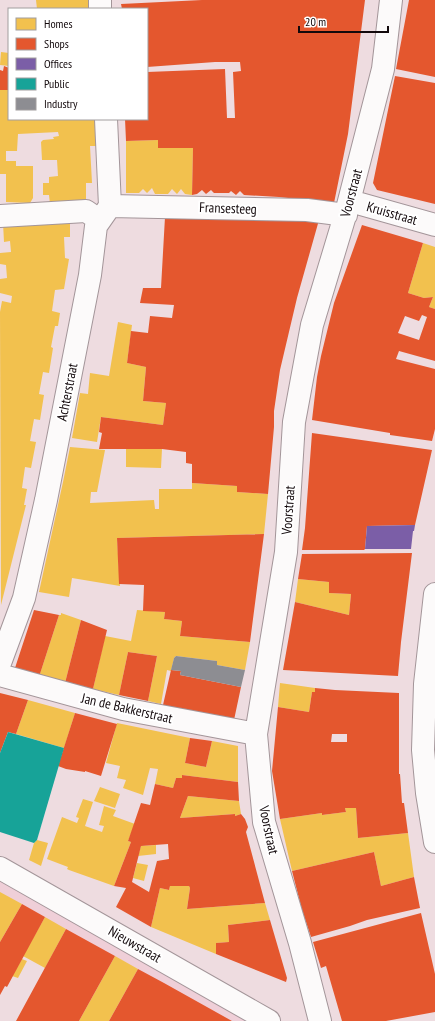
<svg xmlns="http://www.w3.org/2000/svg" width="435" height="1021" font-family="'PT Sans Narrow',sans-serif">
<rect width="100%" height="100%" fill="#eedce0"/>
<!-- built -->
<path fill="#efcfd8" d="M0 874 261 1021H174L0 919Z"/>
<!-- homes -->
<path fill="#f2c14e" d="M36 0H92V9H37Z
M1 52 9 53V66L0 65Z
M0 90H9V119H95L96 146H90L92 183H86V202L50 204 49 195H43V183H49V177L58 176 57 160H42L41 142 43 140 54 139 53 137 59 136 58 132 18 134 17 151H6V161H16V166H33V198L30 203 6 202V174H0Z
M158 140V148H193L192 195 185 194 181 189 177 194 172 189 168 194H155L152 188 147 193 143 189 139 193H126V141Z
M3 223H70V237H64L65 258 69 259 64 289 55 290 52 311 60 313 58 326H55L51 347 53 348 49 373 43 372 39 394 44 395 40 420 34 419 30 441 36 442 31 468 25 467 22 488 27 489 24 505H26L1 605 0 312 2 301 11 303 12 296 0 293V279L7 278 6 265 0 264V253L11 252 10 241 4 242Z
M423 243 435 247V309L429 307 433 297 424 298 408 293Z
M118 322 132 325 127 363 146 367 143 401 166 403 163 425 101 417 97 442 72 438 80 393 88 394 90 373 109 376Z
M70 447 105 450 97 492H91L90 503 154 500 155 509H159V489H192V483L237 486V492L268 494 264 534 117 538 120 586 72 578 69 597 39 592 63 482Z
M126 449H162L161 468 126 467Z
M298 579 329 582V593L351 594 349 615 295 602Z
M137 610 165 612 164 619 182 621 180 636 250 642 245 670 217 665V661L176 656 174 658 171 671 167 670 161 704 148 701 157 656 128 652 119 695 93 689 105 636 131 641Z
M61 613 81 620 65 683 39 677 59 615H61Z
M280 683 315 688V692H312L309 712 278 707Z
M28 700 75 713 64 748 16 734Z
M117 723 190 738 185 763 206 767 212 741 238 746V782L182 775V778H176L173 788 155 784 158 769 150 768 143 795 123 788 126 780 117 778 120 766 106 763Z
M100 787 120 794 115 808 94 801Z
M188 796 239 801 241 814 235 816V814L180 818Z
M83 799 93 802 85 826 102 832 104 826 99 825 104 806 116 810 113 816 135 824 128 841 131 842 114 886 69 870 67 869 68 867 47 859 62 817 77 823 79 818 76 817Z
M345 808H356L358 838 408 833 414 877 381 886 374 852 292 871 280 819 322 813V815L346 812Z
M37 840 48 843 41 866 29 860 34 843Z
M156 845V854L138 856 141 846Z
M137 863 148 865 144 881 133 878Z
M170 886H189L190 888 187 909 265 903 270 920 228 925 229 942 216 943V954L151 927 160 888 169 890Z
M0 892 22 904 0 942Z
M45 917 66 929 45 968 23 956Z
M115 956 138 969 109 1021H79Z
M22 959 27 961 18 978 12 976Z"/>
<!-- shops -->
<path fill="#e4572e" fill-rule="evenodd" d="M202 0H365L348 134 334 203 279 197 244 195 240 191 236 195 231 191 229 193H214L211 190 206 194 202 190 197 194 192 195 193 148H158V140L126 141 125 119H147V72L225 69 227 118H235L233 72 241 71 240 62H215L147 67V9H122L121 4Z
M409 0H435V77L396 69Z
M4 66 9 68V90H0V70L3 71Z
M395 76 435 83V204L377 190 373 183Z
M165 217 319 220 297 298 280 370 274 411V427L268 494 237 492V486L192 483V464L186 463V452L162 449H99L102 433 99 432 101 417 163 425 166 403 143 401 146 367 127 363 131 331 148 333 150 316 172 318 174 305 140 303 143 288H161Z
M362 225 423 243 408 293 424 298 433 297 429 307 435 309V361L399 351 396 359 435 369V429L432 441 390 435V433L312 420 317 377 321 356 334 303ZM422 315 427 317 419 340 398 333 405 316 419 321Z
M312 433 432 450 415 525 367 526 365 549 364 550H302L305 528Z
M264 534 250 642 180 636 182 621 164 619 165 612 143 611 144 585 119 584 117 538Z
M412 553 401 642 398 676 283 670 295 602 349 615 351 594 329 593V582L298 579 302 554Z
M34 610 59 615 39 677 14 671Z
M81 620 107 630 93 689 65 683Z
M128 652 157 656 148 701 119 695Z
M171 670 181 671 180 675 241 687 234 720 163 705Z
M315 688 335 690 399 693V774H400L402 803H404L408 833 358 838 356 808H345L346 812 322 815V813L280 819 272 771 278 707 309 712 312 692H315ZM332 734H347V742H331Z
M0 693 28 700 16 734 8 732 0 753Z
M75 713 117 724 101 776 85 771V772L66 769 58 766Z
M190 738 212 741 206 767 185 763Z
M182 775 238 782 239 801 188 796 180 818 235 814V816L241 814 245 819 248 827 246 832 265 903 187 909 190 888 189 886H170L169 890 160 888 151 927 116 907 126 888 114 886 131 842 128 841 141 803 150 805 155 784 173 788 176 778H182ZM168 844 169 859 157 861 149 892 132 882 141 846Z
M374 852 381 886 414 877 420 908 367 920 350 926 311 937 302 910 292 871Z
M22 904 45 917 7 987 5 986 0 995V942Z
M421 913 435 974V1012L386 1021H342L326 966 321 968 313 942Z
M270 920 287 978 286 982 216 954V943L229 942 228 925Z
M66 929 115 956 79 1021H16Z
M138 969 164 983 232 1021H109Z"/>
<!-- offices -->
<path fill="#7b5ea7" d="M415 525 414 531H413L411 549H365L367 526Z"/>
<!-- public -->
<path fill="#17a398" d="M8 732 64 748 37 840 34 843 0 832V753Z"/>
<!-- industry -->
<path fill="#8d8d92" d="M176 656 217 661V665L245 670 241 687 180 675 181 671 171 670 174 658Z"/>
<g fill="none" stroke-linecap="round" stroke-linejoin="round">
<defs>
<path id="minor" d="M100 0V9
M350 201 435 225
M110 206 307 210 346 215
M0 216 86 211 99 220
M435 594 425 684 423 750 427 793 435 842
M0 663 24 598 46 500 90 275 96 226 110 206 106 119
M0 675 123 709 256 734
M0 868 269 1021
M320 1021 300 943 264 822 256 734 286 552 294 422 312 325 347 209 383 69 391 0"/>
</defs>
<!-- minor casing -->
<use href="#minor" stroke="#a39599" stroke-width="24"/>
<!-- minor -->
<use href="#minor" stroke="#fcfafa" stroke-width="22"/>
</g>
<g text-anchor="middle" stroke-width="4" stroke-linejoin="round" paint-order="stroke">
<!-- street labels -->
<g font-size="14" fill="#13090c" stroke="#fff">
<text transform="translate(351 193) rotate(-75)" y="5">Voorstraat</text>
<text transform="translate(228 208) rotate(2)" y="5">Fransesteeg</text>
<text transform="translate(392 213) rotate(16)" y="5">Kruisstraat</text>
<text transform="translate(67 392) rotate(-79)" y="5">Achterstraat</text>
<text transform="translate(288 510) rotate(-86)" y="5">Voorstraat</text>
<text transform="translate(127 708) rotate(13)" y="5">Jan de Bakkerstraat</text>
<text transform="translate(269 830) rotate(78)" y="5">Voorstraat</text>
<text transform="translate(135 944) rotate(30)" y="5">Nieuwstraat</text>
</g>
</g>
<!-- legend -->
<rect x="8" y="8" width="140" height="112" fill="#ffffff" stroke="#a19d9e"/>
<rect x="16" y="18" width="20" height="12" fill="#f2c14e" stroke="#a19d9e"/>
<text x="44" y="28" font-size="12" fill="#13090c">Homes</text>
<rect x="16" y="38" width="20" height="12" fill="#e4572e" stroke="#a19d9e"/>
<text x="44" y="48" font-size="12" fill="#13090c">Shops</text>
<rect x="16" y="58" width="20" height="12" fill="#7b5ea7" stroke="#a19d9e"/>
<text x="44" y="68" font-size="12" fill="#13090c">Offices</text>
<rect x="16" y="78" width="20" height="12" fill="#17a398" stroke="#a19d9e"/>
<text x="44" y="88" font-size="12" fill="#13090c">Public</text>
<rect x="16" y="98" width="20" height="12" fill="#8d8d92" stroke="#a19d9e"/>
<text x="44" y="108" font-size="12" fill="#13090c">Industry</text>
<!-- scale -->
<path d="M299 26v6h89v-6" fill="none" stroke="#13090c" stroke-width="2"/>
<text x="305" y="26" font-size="12" fill="#13090c" stroke="#ffffff" stroke-width="3" paint-order="stroke">20 m</text>
</svg>
